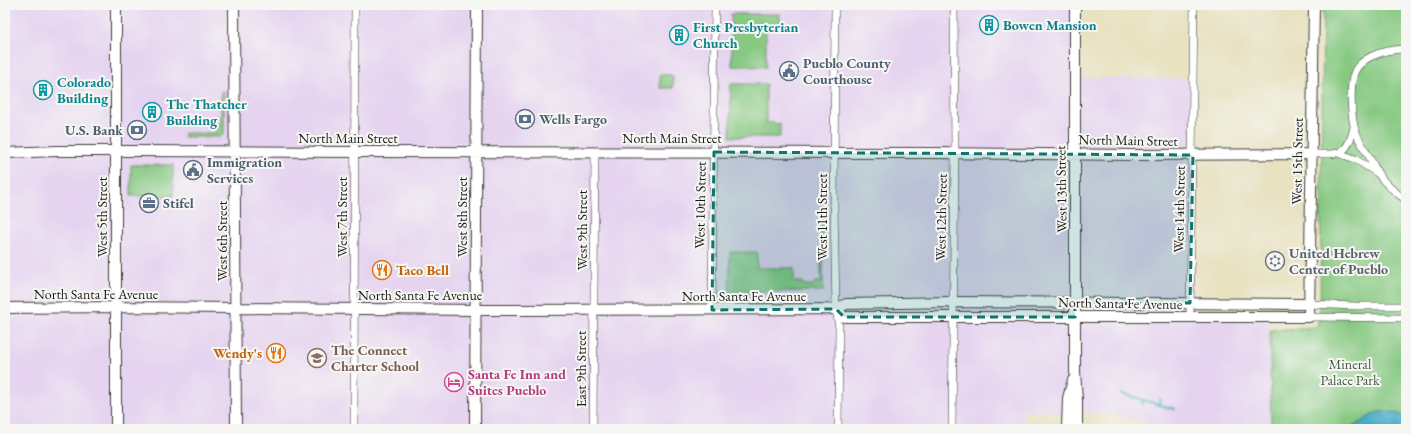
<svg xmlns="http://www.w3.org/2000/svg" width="1411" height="434" font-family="'EB Garamond',serif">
<rect width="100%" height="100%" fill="#f6f6f2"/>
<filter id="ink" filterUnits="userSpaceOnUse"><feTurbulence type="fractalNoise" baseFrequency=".025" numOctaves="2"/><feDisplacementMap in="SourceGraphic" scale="8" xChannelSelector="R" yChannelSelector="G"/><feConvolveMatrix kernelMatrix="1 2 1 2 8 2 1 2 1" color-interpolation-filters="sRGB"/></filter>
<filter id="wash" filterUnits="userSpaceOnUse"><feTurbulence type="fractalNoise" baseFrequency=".012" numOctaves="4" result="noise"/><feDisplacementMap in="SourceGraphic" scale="16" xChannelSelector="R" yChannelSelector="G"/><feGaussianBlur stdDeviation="0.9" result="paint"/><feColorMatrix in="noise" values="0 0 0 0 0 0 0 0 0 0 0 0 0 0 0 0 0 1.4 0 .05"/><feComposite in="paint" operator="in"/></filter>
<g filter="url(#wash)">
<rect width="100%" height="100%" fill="#e8e2c1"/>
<!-- built -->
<path fill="#e5d3f0" d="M5 5H1075V78L1193 79V310L1269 312 1270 330 1271 429H1177L1111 414 1023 411V429H5Z"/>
<!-- green -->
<path fill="#87c982" stroke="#52724f" d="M1323 7H1406V429H1271L1270 330 1317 327 1320 313Z
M731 14H780V27L766 28V67L732 66Z
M660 75H671L673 77V88H660Z
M731 84H766V122L780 124V137H730Z
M221 91H224V133L220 137H184V133H216V125L221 124Z
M131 165H173V196H131Z
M821 223H823V291L729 292 730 252H757V268H794V282H803L805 285H813L815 282H821Z"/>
<!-- water -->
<path fill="#46aac6" stroke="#316371" d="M1388 411 1406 416V429H1330C1338 427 1346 428 1353 426 1367 421 1369 411 1388 411Z"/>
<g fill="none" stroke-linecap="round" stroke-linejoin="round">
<!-- stream -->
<path stroke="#46aac6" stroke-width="2.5" d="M1122 394 1143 400
M1142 404 1143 400 1174 409
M1159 404 1160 399"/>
</g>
</g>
<g filter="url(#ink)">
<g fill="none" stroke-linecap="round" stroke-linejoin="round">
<defs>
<path id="street" d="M835 5 834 204 836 309 839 328 838 429
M1406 49C1390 49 1366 54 1356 69 1349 80 1351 112 1354 126 1357 139 1366 150 1372 162 1374 166 1376 171 1379 175 1386 185 1396 193 1406 200
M1338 153 1355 159 1377 173
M1311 154C1340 154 1347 157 1354 127
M1309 304 1355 306H1406
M712 310 715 5
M1309 317 1406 318
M1190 318 1194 5
M354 429 355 5
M593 429 595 152
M952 429 955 153 954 5"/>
<path id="secondary" d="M234 5 236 429
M1075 5V372L1077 399V429
M5 153 57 151H128L355 152 932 153 1135 155 1311 154
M5 308 116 307 476 310 836 309 846 304 952 302 1309 304
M836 309 844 317H1309L1314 5
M116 429V5
M475 429 477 5
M1067 429 1068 398 1073 380"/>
</defs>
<!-- street casing -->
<use href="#street" stroke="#3b3a35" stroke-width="8"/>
<!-- secondary casing -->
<use href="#secondary" stroke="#3b3a35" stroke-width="12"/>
<!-- street -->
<use href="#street" stroke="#fff" stroke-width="7"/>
<!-- secondary -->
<use href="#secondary" stroke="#fff" stroke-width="10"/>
</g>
</g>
<!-- marked area -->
<path fill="#0f766e" fill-opacity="0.2" stroke="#0f766e" stroke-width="3" stroke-dasharray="8 5" stroke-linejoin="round" d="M714 152 1193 155 1190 303 1075 304V317H844L836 309 712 310Z"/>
<!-- icons -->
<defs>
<symbol id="building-ring" viewBox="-11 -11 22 22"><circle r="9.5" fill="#f6f6f2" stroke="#0f9aa8" stroke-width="1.5"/><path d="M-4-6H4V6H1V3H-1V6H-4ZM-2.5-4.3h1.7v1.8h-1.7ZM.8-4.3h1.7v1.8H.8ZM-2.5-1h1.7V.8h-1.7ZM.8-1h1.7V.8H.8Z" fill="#0f9aa8"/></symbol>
<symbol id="civic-ring" viewBox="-11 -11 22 22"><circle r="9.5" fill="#f6f6f2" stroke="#5c6f8a" stroke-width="1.5"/><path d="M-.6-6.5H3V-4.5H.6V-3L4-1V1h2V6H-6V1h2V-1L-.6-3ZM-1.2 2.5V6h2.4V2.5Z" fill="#5c6f8a"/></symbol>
<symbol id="bank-ring" viewBox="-11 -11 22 22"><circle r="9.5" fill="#f6f6f2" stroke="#5c6f8a" stroke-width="1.5"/><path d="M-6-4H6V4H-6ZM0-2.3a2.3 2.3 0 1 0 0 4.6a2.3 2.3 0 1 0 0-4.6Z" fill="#5c6f8a"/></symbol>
<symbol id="office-ring" viewBox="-11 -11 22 22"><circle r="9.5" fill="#f6f6f2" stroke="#5c6f8a" stroke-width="1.5"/><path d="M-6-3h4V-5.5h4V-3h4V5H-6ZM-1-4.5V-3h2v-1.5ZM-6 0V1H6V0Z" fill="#5c6f8a"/></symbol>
<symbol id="synagogue-ring" viewBox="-11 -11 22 22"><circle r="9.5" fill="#f6f6f2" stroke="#6b7280" stroke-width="1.5"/><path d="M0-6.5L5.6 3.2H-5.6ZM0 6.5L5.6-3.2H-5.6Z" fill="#6b7280"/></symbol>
<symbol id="restaurant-ring" viewBox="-11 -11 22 22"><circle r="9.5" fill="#f6f6f2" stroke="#e8710a" stroke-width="1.5"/><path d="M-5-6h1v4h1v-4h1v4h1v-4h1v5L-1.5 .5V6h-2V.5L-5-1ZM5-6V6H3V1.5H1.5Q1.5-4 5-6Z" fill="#e8710a"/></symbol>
<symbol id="school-ring" viewBox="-11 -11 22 22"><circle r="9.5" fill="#f6f6f2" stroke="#8d6e63" stroke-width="1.5"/><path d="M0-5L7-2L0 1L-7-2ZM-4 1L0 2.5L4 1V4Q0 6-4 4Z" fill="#8d6e63"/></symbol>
<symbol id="hotel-ring" viewBox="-11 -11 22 22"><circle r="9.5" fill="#f6f6f2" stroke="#d1479c" stroke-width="1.5"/><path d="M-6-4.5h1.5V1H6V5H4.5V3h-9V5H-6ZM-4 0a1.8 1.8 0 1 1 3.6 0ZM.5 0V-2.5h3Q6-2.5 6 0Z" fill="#d1479c"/></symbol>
</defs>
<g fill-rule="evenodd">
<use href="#building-ring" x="978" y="14" width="22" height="22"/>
<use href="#building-ring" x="668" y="24" width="22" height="22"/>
<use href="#civic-ring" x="778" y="60" width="22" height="22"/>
<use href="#building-ring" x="32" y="79" width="22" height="22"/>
<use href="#building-ring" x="141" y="101" width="22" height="22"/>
<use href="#bank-ring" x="514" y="108" width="22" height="22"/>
<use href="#bank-ring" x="126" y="119" width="22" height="22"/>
<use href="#civic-ring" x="182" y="159" width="22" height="22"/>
<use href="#office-ring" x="138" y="192" width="22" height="22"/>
<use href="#synagogue-ring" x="1264" y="250" width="22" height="22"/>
<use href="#restaurant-ring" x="371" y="259" width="22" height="22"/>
<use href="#restaurant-ring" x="265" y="342" width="22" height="22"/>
<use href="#school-ring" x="306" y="347" width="22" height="22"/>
<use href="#hotel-ring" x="443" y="371" width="22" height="22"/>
</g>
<g text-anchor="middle" stroke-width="4" stroke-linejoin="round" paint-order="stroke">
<!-- culture labels -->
<g font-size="14" font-weight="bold" fill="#0d838f" stroke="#f6f6f2" text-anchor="start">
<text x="1003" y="30">Bowen Mansion</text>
<text x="693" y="32">First Presbyterian<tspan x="693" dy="16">Church</tspan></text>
<text x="57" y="87">Colorado<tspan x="57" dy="16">Building</tspan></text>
<text x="166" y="109">The Thatcher<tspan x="166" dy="16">Building</tspan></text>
</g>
<!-- service labels -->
<g font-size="14" font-weight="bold" fill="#4e5e75" stroke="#f6f6f2" text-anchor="start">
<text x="803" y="68">Pueblo County<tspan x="803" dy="16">Courthouse</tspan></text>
<text x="539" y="124">Wells Fargo</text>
<text x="123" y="135" text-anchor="end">U.S. Bank</text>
<text x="207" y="167">Immigration<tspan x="207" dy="16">Services</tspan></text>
<text x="163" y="208">Stifel</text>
</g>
<!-- street labels -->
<g font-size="14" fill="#1c1c1c" stroke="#f6f6f2">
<text x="348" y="143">North Main Street</text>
<text x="672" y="143">North Main Street</text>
<text transform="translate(1128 140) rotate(1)" y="5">North Main Street</text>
<text transform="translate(1297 161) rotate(-89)" y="5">West 15th Street</text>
<text transform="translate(1061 189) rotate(-91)" y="5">West 13th Street</text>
<text transform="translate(700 205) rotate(-89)" y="5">West 10th Street</text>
<text transform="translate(1179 209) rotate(-89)" y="5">West 14th Street</text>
<text transform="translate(102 217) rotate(-90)" y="5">West 5th Street</text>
<text transform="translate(342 217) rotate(-90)" y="5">West 7th Street</text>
<text transform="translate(462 217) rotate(-90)" y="5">West 8th Street</text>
<text transform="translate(822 217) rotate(-90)" y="5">West 11th Street</text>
<text transform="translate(941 217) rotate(-89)" y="5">West 12th Street</text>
<text transform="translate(582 230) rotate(-90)" y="5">West 9th Street</text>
<text transform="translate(222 241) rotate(-90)" y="5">West 6th Street</text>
<text x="96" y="299">North Santa Fe Avenue</text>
<text x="420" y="300">North Santa Fe Avenue</text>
<text x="744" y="301">North Santa Fe Avenue</text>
<text transform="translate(1120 303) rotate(1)" y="5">North Santa Fe Avenue</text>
<text transform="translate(581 369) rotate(-90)" y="5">East 9th Street</text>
</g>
<!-- worship labels -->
<g font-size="14" font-weight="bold" fill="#5b616d" stroke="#f6f6f2" text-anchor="start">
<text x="1289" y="258">United Hebrew<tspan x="1289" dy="16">Center of Pueblo</tspan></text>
</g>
<!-- food labels -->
<g font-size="14" font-weight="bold" fill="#c56008" stroke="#f6f6f2" text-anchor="start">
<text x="396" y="275">Taco Bell</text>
<text x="262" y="358" text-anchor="end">Wendy's</text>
</g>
<!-- education labels -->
<g font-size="14" font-weight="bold" fill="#785e54" stroke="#f6f6f2" text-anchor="start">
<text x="331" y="355">The Connect<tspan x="331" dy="16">Charter School</tspan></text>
</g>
<!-- park labels -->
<g font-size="14" fill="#415940" stroke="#f6f6f2">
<text x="1350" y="369">Mineral<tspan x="1350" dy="16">Palace Park</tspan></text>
</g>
<!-- hotel labels -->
<g font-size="14" font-weight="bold" fill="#b23c85" stroke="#f6f6f2" text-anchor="start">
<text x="468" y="379">Santa Fe Inn and<tspan x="468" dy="16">Suites Pueblo</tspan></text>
</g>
</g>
<!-- margin -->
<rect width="1411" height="434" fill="none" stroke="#f6f6f2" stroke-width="20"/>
</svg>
